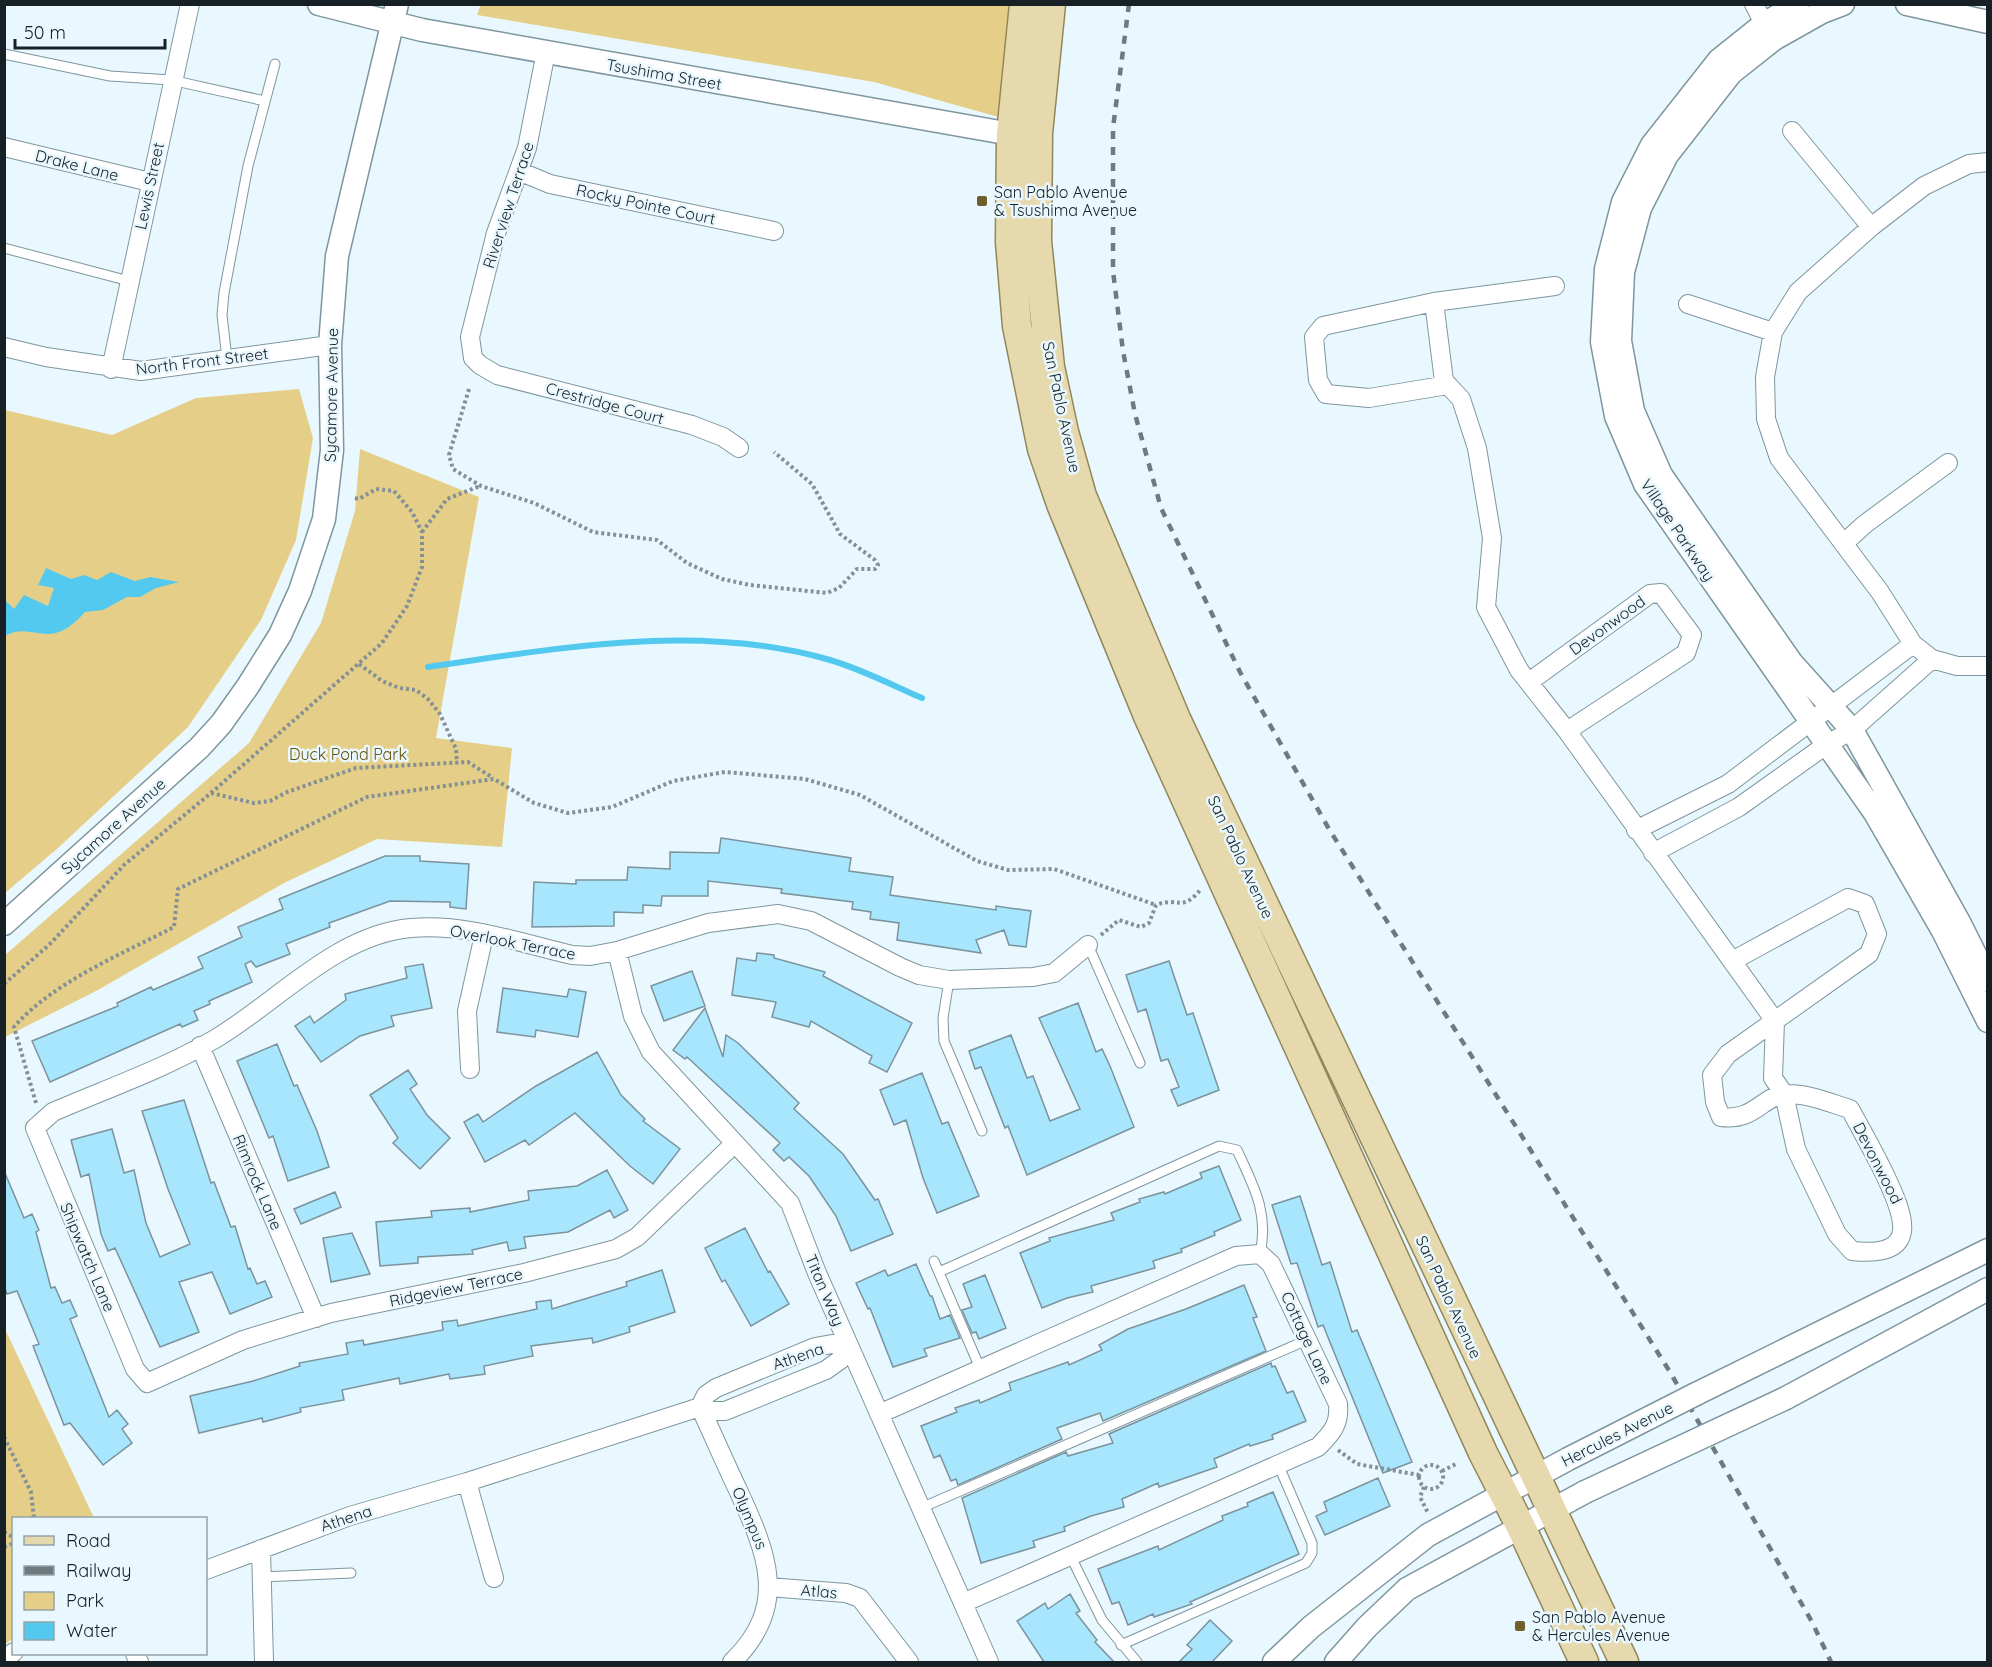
<svg xmlns="http://www.w3.org/2000/svg" width="1992" height="1667" font-family="Quicksand,sans-serif">
<rect width="100%" height="100%" fill="#e9f8fe"/>
<!-- green -->
<path fill="#e5cf88" d="M481 4 1050 5 1009 120 874 82 477 15Z
M299 389 313 438 296 540 261 620 188 727 58 848 5 893V410L112 435 196 398Z
M360 449 479 497 436 738 512 748 502 847 377 839 284 883 98 990 5 1037V955L249 743 321 623 355 511Z
M5 1329 94 1518H14L13 1638 5 1645Z"/>
<!-- water -->
<path fill="#54c9f0" d="M46 568 71 579 84 575 97 580 111 572 135 581 150 577 179 582 156 588 140 597H127L103 610 85 612C48 654 33 620 5 636V600L14 609 24 595 48 606 54 588 38 585Z"/>
<g fill="none" stroke-linecap="round" stroke-linejoin="round">
<!-- stream -->
<path stroke="#54c9f0" stroke-width="6" d="M428 667C559 648 700 622 830 660 861 669 892 685 922 698"/>
</g>
<!-- building -->
<path fill="#a8e6fe" stroke="#7b939c" stroke-width="1.5" d="M721 838 851 858 849 871 893 877 890 895 996 910V906L1031 911 1026 947 1009 945 1004 930 976 940 981 953 897 940 899 923 870 919 871 912 852 909 853 902 781 893 782 889 708 881V896H662L661 906 643 905V913L614 912V926L532 927 534 882 576 884V880H627L628 867 670 869V852L719 853Z
M385 856H420V861L469 864 466 909 450 907V902L390 901 329 923 330 927 286 944 290 954 256 967 251 961 245 964 252 982 209 1001 210 1004 194 1011 198 1020 182 1027 180 1024 50 1082 32 1041 118 1006 117 1003 151 987 153 990 203 968 198 957 242 937 238 927 283 909 279 899Z
M757 953 774 955V958L825 972 823 976 912 1023 887 1072 869 1063 872 1056 811 1021 809 1027 772 1017 776 1002 732 995 737 958 756 961Z
M1169 961 1187 1015 1193 1013 1219 1090 1178 1106 1171 1090 1179 1087 1168 1059 1161 1061 1146 1009 1138 1012 1126 975Z
M423 964 432 1008 391 1016 394 1026 360 1036 321 1062 295 1026 310 1016 314 1023 346 1000 345 994 407 978 405 967Z
M692 971 705 1006 664 1021 651 986Z
M503 988 567 997 569 989 586 992 578 1037 536 1030 535 1037 497 1032Z
M1078 1003 1096 1052 1102 1049 1110 1066 1134 1127 1027 1175 1008 1126 1005 1128 981 1067 975 1069 969 1051 1011 1035 1027 1078 1033 1076 1050 1121 1080 1109 1039 1018Z
M705 1008 723 1057 726 1035 738 1043 799 1103 794 1109 843 1154 875 1200 878 1199 893 1234 851 1251 836 1216 809 1176 789 1157 784 1161 773 1150 780 1143 687 1057 685 1059 673 1050Z
M277 1044 294 1086 297 1085 317 1131 329 1167 288 1181 273 1136 269 1138 237 1061Z
M597 1052 621 1095 645 1119 643 1121 680 1149 653 1184 630 1166 575 1113 529 1145 525 1140 485 1162 464 1122 478 1114 483 1122 536 1086Z
M408 1070 417 1084 410 1089 427 1115 450 1138 420 1169 393 1143 398 1138 370 1095Z
M922 1073 942 1124 948 1122 979 1196 937 1213 923 1178 906 1120 894 1125 880 1090Z
M184 1100 211 1183 214 1182 231 1227 235 1226 248 1269 250 1268 257 1284 265 1281 272 1297 230 1314 212 1272 179 1282 199 1332 160 1347 115 1248 108 1251 101 1234 89 1174 81 1177 71 1140 112 1129 124 1173 134 1170 146 1223 160 1257 190 1244 168 1189 142 1111Z
M1219 1166 1241 1220 1214 1232 1215 1235 1181 1249 1182 1252 1153 1261 1155 1268 1091 1286 1093 1292 1067 1298 1042 1308 1020 1253 1050 1241 1049 1238 1114 1220 1111 1213 1140 1202 1139 1199 1164 1192 1165 1194 1202 1178 1200 1173Z
M607 1170 628 1210 614 1218 610 1210 568 1232 524 1237 526 1248 509 1251 507 1242 472 1250 473 1254 418 1257V1263L380 1266 376 1222 432 1217 431 1211 470 1208V1212L529 1200 528 1191 577 1186Z
M5 1173 24 1218 32 1214 39 1230 36 1232 51 1288 55 1287 62 1303 70 1300 77 1316 70 1319 109 1417 117 1410 128 1424 122 1429 132 1443 103 1465 70 1423 64 1425 33 1346 39 1344 17 1291 7 1294 4 1285Z
M335 1192 341 1207 301 1224 294 1209Z
M1300 1196 1322 1265 1330 1262 1352 1332 1357 1330 1412 1462 1383 1473 1323 1325 1318 1327 1297 1263 1291 1264 1272 1205Z
M745 1228 768 1272 770 1271 789 1304 751 1326 725 1280 722 1282 705 1248Z
M352 1233 370 1274 331 1282 323 1238Z
M916 1264 930 1296H932L940 1319 950 1315 960 1338 924 1349 927 1356 893 1367 870 1308 868 1309 856 1283 885 1270 888 1276Z
M662 1270 675 1312 629 1327 630 1332 593 1343 592 1338 531 1346 533 1356 484 1366 485 1374 450 1379 449 1374 400 1384 399 1378 342 1390 344 1400 300 1408 301 1412 263 1422 262 1418 199 1433 190 1396 253 1381 300 1366 299 1363 348 1354 346 1343 363 1340 364 1345 443 1330 442 1322 457 1320 458 1326 537 1309 536 1302 551 1300 552 1309 627 1286 626 1282Z
M985 1275 1006 1328 979 1339 976 1332 972 1333 962 1310 972 1307 963 1284Z
M1244 1285 1257 1317 1253 1318 1266 1351 1103 1421 1100 1413 1057 1428 1062 1439 958 1485 956 1479 951 1481 940 1455 934 1458 921 1426 957 1412 955 1408 979 1400 980 1403 1011 1390 1009 1383 1068 1362 1069 1365 1102 1350 1099 1345 1128 1329 1186 1309Z
M1271 1363 1272 1367 1275 1366 1287 1393 1293 1391 1306 1421 1272 1435 1273 1439 1250 1446 1249 1444 1214 1459 1217 1467 1159 1487 1158 1483 1122 1499 1124 1507 1091 1516 1064 1527 1065 1531 1033 1541 1035 1547 981 1563 962 1498 1066 1452 1068 1456 1113 1443 1109 1434Z
M1378 1478 1390 1506 1325 1535 1316 1516 1327 1511 1324 1502Z
M1273 1492 1299 1554 1190 1602 1192 1604 1154 1617 1153 1614 1128 1625 1119 1602 1112 1604 1098 1569 1158 1546 1159 1550 1223 1520 1222 1516 1248 1506 1247 1503Z
M1070 1594 1080 1611 1076 1613 1097 1640 1095 1642 1114 1662H1044L1017 1621 1045 1603 1048 1609Z
M1210 1620 1232 1641 1212 1662H1179L1192 1649 1187 1645Z"/>
<g fill="none" stroke-linecap="round" stroke-linejoin="round">
<defs>
<path id="service" d="M4 54 110 76 171 80 265 101
M4 248 129 281
M227 359 222 315 224 293 248 166 275 64
M1088 945 1140 1063
M949 980 943 1018 944 1041 982 1131
M934 1261 980 1368
M939 1272 1219 1146 1237 1150C1254 1187 1269 1213 1260 1254
M921 1508 1307 1340
M1070 1555 1102 1620 1137 1662
M262 1577 351 1573
M1121 1645 1306 1563 1312 1553V1543L1278 1464"/>
<path id="minor" d="M1754 4 1764 24
M546 52 527 148 496 233 470 337 473 358 480 365 497 375 692 425 723 437 739 448
M1792 131 1871 227
M4 147 150 182
M521 172 550 184 774 231
M1434 302 1444 381 1461 399 1477 448 1492 538 1486 607 1519 670 1567 731 1775 1021 1773 1078 1784 1094 1796 1149 1837 1234 1852 1251C1920 1258 1906 1219 1885 1175 1874 1152 1862 1131 1850 1109 1830 1103 1807 1093 1785 1094 1761 1097 1755 1121 1721 1117L1715 1102 1712 1075 1728 1054 1869 954 1877 934 1865 904 1848 898 1734 960
M1688 304 1773 332 1765 377 1766 419 1779 458 1880 592 1913 644 1932 659 1957 666H1988
M1773 332 1798 292 1871 227 1924 186 1969 164 1988 162
M4 347 46 357 141 371 330 345
M111 369 190 4
M1448 385 1369 398 1326 394 1318 380 1314 337 1323 326 1434 302 1555 286
M1844 543 1865 524 1948 463
M1529 682 1650 594 1661 593 1692 635 1686 653 1567 731
M1636 830 1728 784 1913 644
M1653 853 1739 807 1826 745 1852 730 1932 659
M617 951 633 1016 651 1052 790 1203 817 1273 989 1662
M200 1046 316 1318
M470 1069 467 1011 484 935
M735 1143 637 1237 616 1249 524 1273 331 1313 243 1340 147 1383 135 1369 35 1128 53 1112C106 1089 164 1069 215 1039 276 1003 337 934 411 928 465 923 520 943 572 955L590 956 617 951 708 923 778 914 811 921 900 967 919 975 949 980 1033 977 1054 973 1088 945
M832 1344 849 1345 840 1360 826 1370 725 1411H712L700 1407 706 1395 716 1388 815 1347Z
M879 1414 1236 1256 1260 1254 1271 1264 1338 1404C1340 1424 1332 1433 1318 1447L963 1603
M467 1482 494 1578
M261 1549 264 1662
M206 1570 350 1516 467 1482 700 1407C713 1435 725 1463 738 1490 767 1553 790 1606 732 1662
M768 1587 846 1593 860 1598 909 1662
M135 1654 139 1662
M4 1659 14 1652"/>
<path id="tertiary" d="M319 4 422 30 1011 134
M1798 4 1764 24 1719 60 1652 145 1623 202 1606 269 1602 342 1616 416 1645 484 1875 813 1943 931 1988 1021
M1843 4 1822 12 1774 39 1731 73 1667 155 1640 208 1623 272 1620 341 1633 411 1661 475 1791 662 1852 730 1959 922 1988 980
M1907 4 1988 22
M4 924 199 748 221 724 248 686 280 635 300 591 324 519 332 450 330 345 337 256 397 4
M1696 1394 1988 1250
M1786 1398 1988 1289
M1274 1662 1311 1627 1428 1535 1568 1459
M1336 1662 1367 1627 1407 1589 1585 1492"/>
<path id="primary" d="M1024 4 1011 134 1010 242 1017 326 1042 449 1061 504 1148 716 1483 1453 1521 1527 1584 1662
M1051 4 1038 133 1037 241 1050 367 1064 432 1082 496 1177 721 1624 1662"/>
</defs>
<!-- service casing -->
<use href="#service" stroke="#7e969f" stroke-width="11"/>
<!-- minor casing -->
<use href="#minor" stroke="#7e969f" stroke-width="20"/>
<!-- tertiary casing -->
<use href="#tertiary" stroke="#7e969f" stroke-width="25"/>
<!-- primary casing -->
<use href="#primary" stroke="#92875b" stroke-width="31"/>
<!-- path -->
<path stroke="#849095" stroke-width="4" stroke-dasharray="3 3" stroke-linecap="butt" d="M469 389 449 455 453 469 481 486 534 503 593 532 657 540 687 563 722 579 750 585 827 593 839 588 857 569H875L878 565 875 560 840 534 812 484 774 452
M422 532 447 499 480 486
M359 664 382 681 399 688 416 690 428 699 440 714 456 749 457 763
M211 793 254 803 270 801 287 792 356 768 468 762 493 778
M1101 935 1119 920 1141 927 1149 923 1156 905C1178 896 1182 913 1201 889
M4 984 49 945 124 865 211 793 382 643 407 606 422 567V532L412 512 394 491 376 489 359 499 353 498
M36 1103 14 1027C53 982 122 954 174 927L178 889 367 797 494 779 534 803 568 813 612 807 673 781 725 772 805 779 860 795 977 861 1008 870 1054 869 1156 905
M4 1437 31 1492 34 1518
M1338 1450 1357 1464 1419 1475
M1419 1477a12 12 0 1 1 24 0a12 12 0 1 1-24 0Z
M1442 1471 1456 1464
M1424 1487 1420 1497 1428 1513
M4 1532 14 1538
M4 1547 14 1543"/>
<!-- service -->
<use href="#service" stroke="#fff" stroke-width="9"/>
<!-- minor -->
<use href="#minor" stroke="#fff" stroke-width="18"/>
<!-- tertiary -->
<use href="#tertiary" stroke="#fff" stroke-width="22"/>
<!-- primary -->
<use href="#primary" stroke="#e6d9ae" stroke-width="28"/>
<!-- rail -->
<path stroke="#6f7a7f" stroke-width="4.5" stroke-dasharray="8 8" stroke-linecap="butt" d="M1129 4 1113 128V271L1123 351 1135 414 1161 508 1240 672 1329 829 1670 1372 1812 1622 1831 1662"/>
<defs>
<path id="tertiary-bridge" d="M1568 1459 1696 1394
M1585 1492 1786 1398"/>
</defs>
<!-- tertiary-bridge casing -->
<use href="#tertiary-bridge" stroke="#7e969f" stroke-width="25" stroke-linecap="butt"/>
<!-- tertiary-bridge -->
<use href="#tertiary-bridge" stroke="#fff" stroke-width="22"/>
</g>
<!-- markers -->
<g fill="#6e5f2c" stroke="#e9f8fe" stroke-width="2">
<rect x="976" y="195" width="12" height="12" rx="3"/>
<rect x="1514" y="1620" width="12" height="12" rx="3"/>
</g>
<g text-anchor="middle" stroke-width="5" stroke-linejoin="round" paint-order="stroke">
<!-- street labels -->
<g font-size="16" fill="#172024" stroke="#e9f8fe">
<text transform="translate(664 74) rotate(10)" y="6">Tsushima Street</text>
<text transform="translate(77 165) rotate(14)" y="6">Drake Lane</text>
<text transform="translate(149 186) rotate(-78)" y="6">Lewis Street</text>
<text transform="translate(646 204) rotate(12)" y="6">Rocky Pointe Court</text>
<text transform="translate(508 205) rotate(-72)" y="6">Riverview Terrace</text>
<text transform="translate(202 361) rotate(-7)" y="6">North Front Street</text>
<text transform="translate(331 395) rotate(-89)" y="6">Sycamore Avenue</text>
<text transform="translate(605 403) rotate(15)" y="6">Crestridge Court</text>
<text transform="translate(1062 407) rotate(78)" y="6">San Pablo Avenue</text>
<text transform="translate(1678 530) rotate(56)" y="6">Village Parkway</text>
<text transform="translate(1607 625) rotate(-36)" y="6">Devonwood</text>
<text transform="translate(113 826) rotate(-42)" y="6">Sycamore Avenue</text>
<text transform="translate(1241 857) rotate(65)" y="6">San Pablo Avenue</text>
<text transform="translate(513 942) rotate(11)" y="6">Overlook Terrace</text>
<text transform="translate(1878 1163) rotate(63)" y="6">Devonwood</text>
<text transform="translate(258 1182) rotate(67)" y="6">Rimrock Lane</text>
<text transform="translate(88 1257) rotate(67)" y="6">Shipwatch Lane</text>
<text transform="translate(456 1287) rotate(-12)" y="6">Ridgeview Terrace</text>
<text transform="translate(825 1290) rotate(67)" y="6">Titan Way</text>
<text transform="translate(1449 1297) rotate(65)" y="6">San Pablo Avenue</text>
<text transform="translate(1307 1338) rotate(65)" y="6">Cottage Lane</text>
<text transform="translate(798 1356) rotate(-19)" y="6">Athena</text>
<text transform="translate(1617 1434) rotate(-27)" y="6">Hercules Avenue</text>
<text transform="translate(346 1518) rotate(-18)" y="6">Athena</text>
<text transform="translate(750 1518) rotate(67)" y="6">Olympus</text>
<text transform="translate(819 1591) rotate(5)" y="6">Atlas</text>
</g>
<!-- poi labels -->
<g font-size="16" fill="#172024" stroke="#e9f8fe" text-anchor="start">
<text x="994" y="198">San Pablo Avenue<tspan x="994" dy="18">&amp; Tsushima Avenue</tspan></text>
<text x="1532" y="1623">San Pablo Avenue<tspan x="1532" dy="18">&amp; Hercules Avenue</tspan></text>
</g>
<!-- park labels -->
<g font-size="16" fill="#655206" stroke="#e9f8fe">
<text x="348" y="760">Duck Pond Park</text>
</g>
</g>
<!-- border -->
<rect width="1992" height="1667" fill="none" stroke="#172024" stroke-width="12"/>
<!-- legend -->
<rect x="12" y="1517" width="195" height="138" fill="#e9f8fe" stroke="#95a2a7" stroke-width="1.5"/>
<rect x="24" y="1536" width="30" height="9" fill="#e6d9ae" stroke="#95a2a7" stroke-width="1.5"/>
<text x="66" y="1547" font-size="18" fill="#172024">Road</text>
<rect x="24" y="1566" width="30" height="9" fill="#6f7a7f" stroke="#95a2a7" stroke-width="1.5"/>
<text x="66" y="1577" font-size="18" fill="#172024">Railway</text>
<rect x="24" y="1592" width="30" height="18" fill="#e5cf88" stroke="#95a2a7" stroke-width="1.5"/>
<text x="66" y="1607" font-size="18" fill="#172024">Park</text>
<rect x="24" y="1622" width="30" height="18" fill="#54c9f0" stroke="#95a2a7" stroke-width="1.5"/>
<text x="66" y="1637" font-size="18" fill="#172024">Water</text>
<!-- scale -->
<path d="M15 39v9h150v-9" fill="none" stroke="#172024" stroke-width="3"/>
<text x="24" y="39" font-size="18" fill="#172024" stroke="#e9f8fe" stroke-width="4.5" paint-order="stroke">50 m</text>
</svg>
